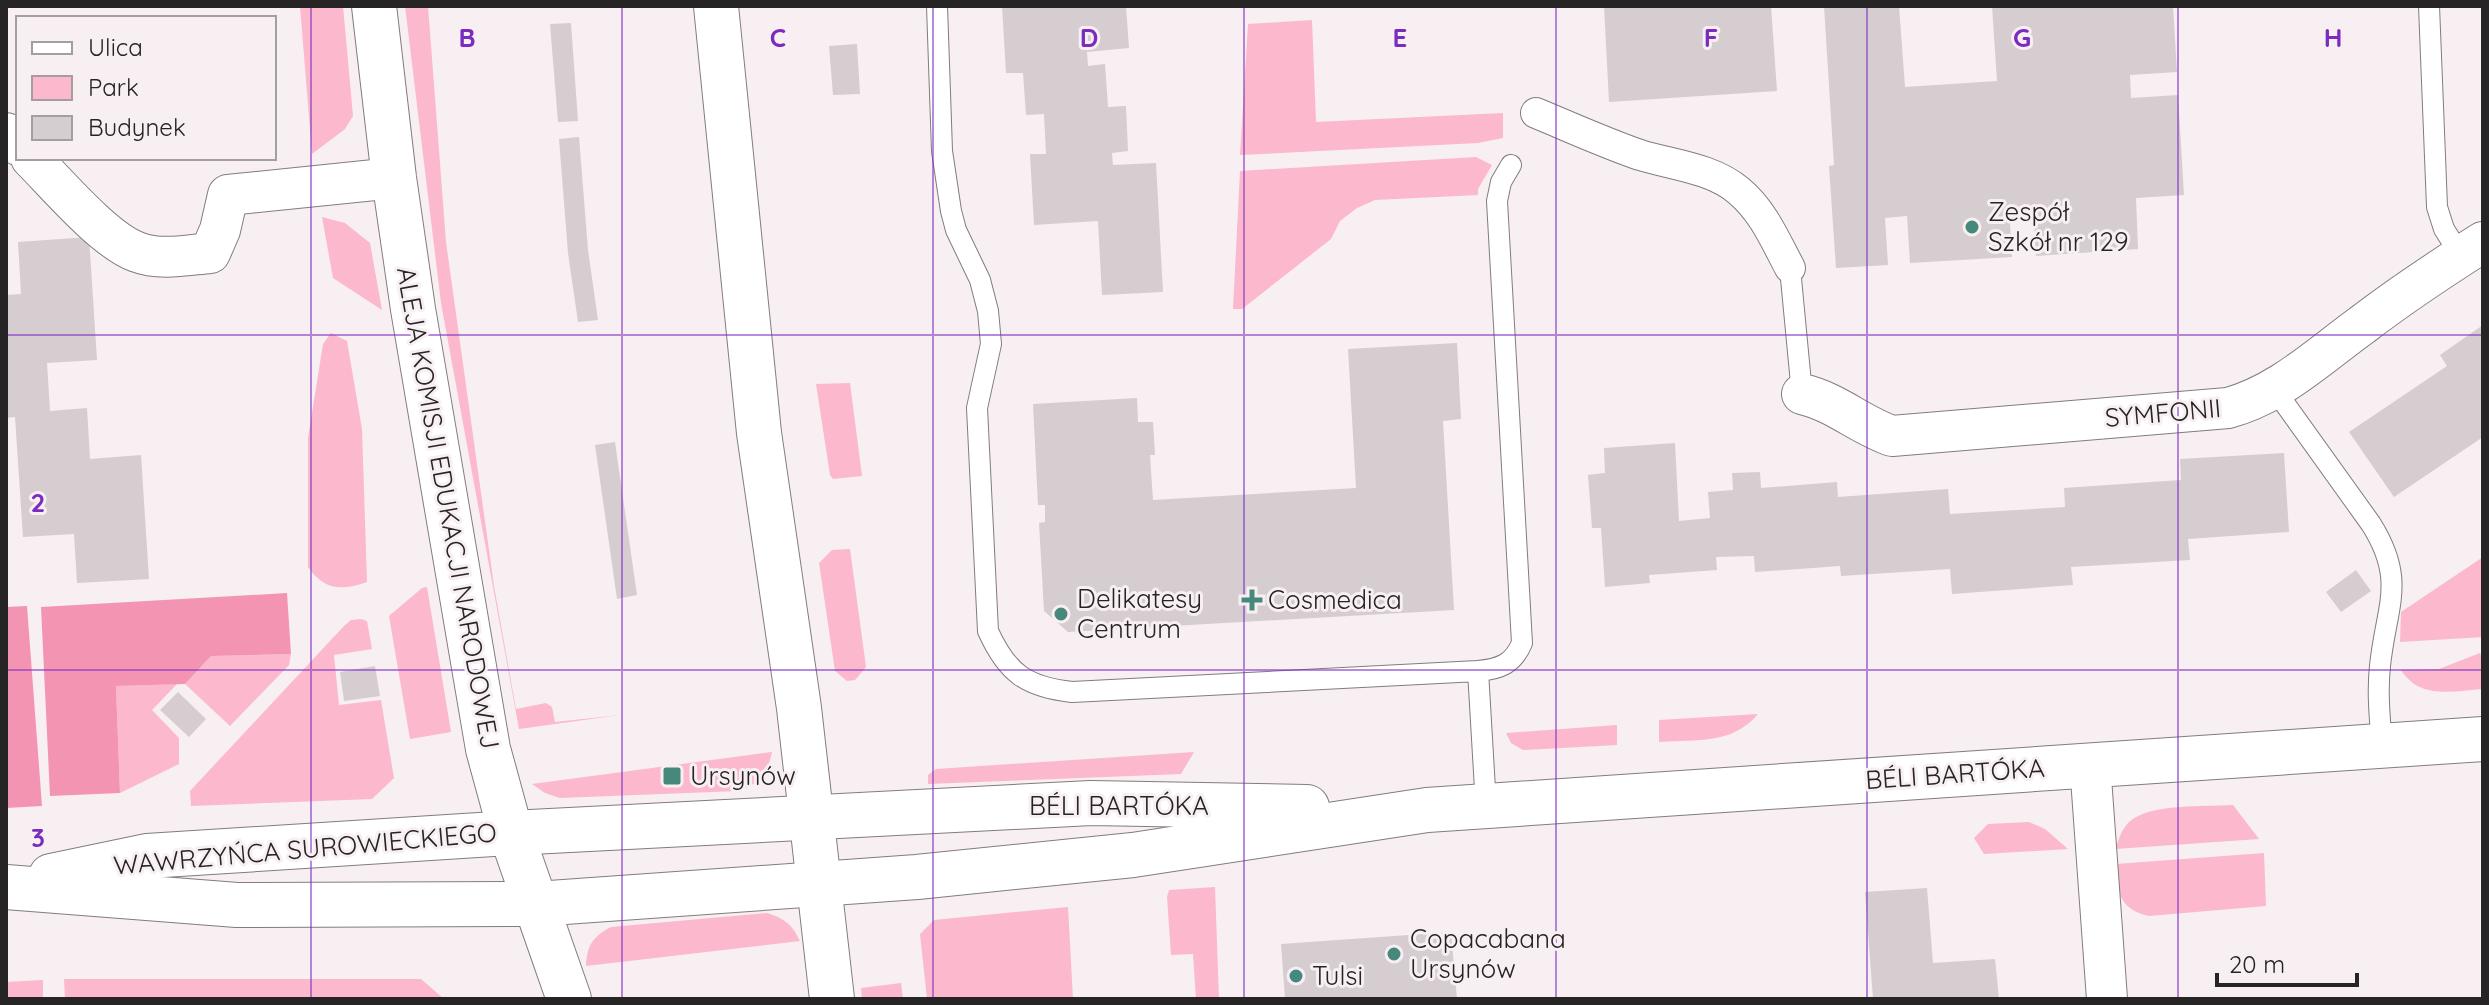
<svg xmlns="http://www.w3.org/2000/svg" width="2489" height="1005" font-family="Quicksand,sans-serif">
<rect width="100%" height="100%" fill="#f7eff1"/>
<!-- green -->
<path fill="#fcb8cc" d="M300 6H343L353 116 345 129 312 154Z
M405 6H428L446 242 494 586 516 709 546 703 552 707 555 722 620 715 519 729 441 303Z
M1312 20 1316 122 1503 113V138L1478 143 1240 155 1248 24Z
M1476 157 1492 165 1478 189V195L1375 200 1357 208 1340 221 1331 239 1242 309H1233L1240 171Z
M322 217 345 223 370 243 382 310 333 278Z
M331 333 347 341 362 429 367 582C341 591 324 590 308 567V438L323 344Z
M850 383 862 476 833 479 830 475 816 384Z
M850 549 866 667 855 680 847 681 835 671 819 563 832 550Z
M2483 557V637L2400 642 2401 612Z
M427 587 451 732 410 739 389 616 422 588Z
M361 619 367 621 372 649 334 655 339 705 381 700 394 778 372 799 191 806 190 791 344 626 351 620Z
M2480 653 2483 661V689C2453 691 2420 700 2401 670L2439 669Z
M291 654 289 665 230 726 185 684 211 656Z
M177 684 152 710 179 738V764L120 793 116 686Z
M1758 714C1732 745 1697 739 1659 742V720Z
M1617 725V745L1523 750 1511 743 1506 733Z
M772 752C767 775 760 783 738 791L560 798 545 793 532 784Z
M1194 752 1181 774 928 784V775L936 769Z
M2233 805 2259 839 2115 849C2119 839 2121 830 2129 822 2150 803 2205 807 2233 805Z
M2029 822 2045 829 2068 849 1984 854 1974 838 1988 824Z
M2264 853 2266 906 2149 916C2118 909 2118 892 2116 864Z
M1215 887 1219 999H1196L1193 954 1171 955 1167 897 1169 890Z
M1068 907 1073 999H927L920 934 934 920Z
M767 913C785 919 792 924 800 941L586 966C587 946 592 937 611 927Z
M64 979H421L444 999H65Z
M43 980V999H6V982Z
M901 983 903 999H862L861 988Z"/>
<!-- forest -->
<path fill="#f395b2" d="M287 593 291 654 211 656 185 684 116 686 120 793 50 796 41 607Z
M27 606 42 806 6 808V607Z"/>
<!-- building -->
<path fill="#d5cdcf" d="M1002 6H1126L1129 48 1087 52 1088 66 1105 64 1108 107 1126 106 1128 151 1112 153 1113 165 1156 163 1163 292 1102 295 1098 221 1034 225 1030 154H1046L1044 114 1026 115 1023 73H1006Z
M1604 6H1771L1777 91 1609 102Z
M1824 6H1899L1905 87 1997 81 1992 6H2173L2177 72 2130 75 2131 98 2178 95 2184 195 2136 198 2138 249 2036 256 2033 206 2009 207 2012 257 1910 263 1907 216 1885 218 1888 265 1836 268 1829 166 1834 165Z
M571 23 578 121 558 122 550 24Z
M857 44 860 94 833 95 829 46Z
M579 137 588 250 598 320 578 322 568 253 559 139Z
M89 237 97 360 47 363 50 411 87 408 90 459 141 455 149 579 77 583 74 534 23 537 15 417 6 418V295L21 294 18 242Z
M2483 325V437L2394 497 2349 432 2447 366 2440 355Z
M1457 343 1461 419 1443 421 1454 610 1068 632 1044 611 1039 523 1045 522V505H1038L1033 404 1137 398 1138 422H1153L1155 455H1150L1153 500 1356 488 1348 349Z
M615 442 637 595 617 599 595 445Z
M1675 443 1679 521 1710 518 1708 492 1733 490 1732 473 1760 472 1761 488 1837 482 1838 497 1948 489 1950 514 2065 507 2064 488 2181 480 2180 459 2284 453 2289 532 2188 539 2190 560 2071 567 2073 585 1952 594 1950 569 1841 576 1840 566 1755 572 1754 556 1716 557 1717 570 1649 575 1650 583 1605 587 1601 528H1592L1588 475 1605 473 1604 448Z
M2356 570 2371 591 2341 612 2326 592Z
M375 666 380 696 344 701 340 672Z
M178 692 206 719 189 737 160 710Z
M1927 888 1933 963 1995 959 1999 999H1873L1865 892Z
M1451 932 1457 999H1285L1281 944Z"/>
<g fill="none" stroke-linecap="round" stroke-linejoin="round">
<defs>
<path id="service" d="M937 6 942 151 951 211 956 230 980 280 988 311 991 344 977 408 988 631C1007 673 1026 687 1072 692L1478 671 1486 806
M2429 6 2437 207 2444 229 2461 256
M1790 268 1802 394
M2275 390 2371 524C2407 581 2386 606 2380 666 2377 693 2380 720 2382 747
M1478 671C1500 669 1513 664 1522 643L1497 201 1501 182 1511 165"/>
<path id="pedestrian" d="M1536 113C1570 127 1605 143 1640 155 1673 165 1712 168 1739 191 1763 211 1775 240 1790 268"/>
<path id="minor" d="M6 133 18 145
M31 158C57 184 104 240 137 252 160 261 187 255 210 253L220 230 228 195 394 178
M1802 394C1836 402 1860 425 1892 436L2228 408C2280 394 2319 356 2362 325 2401 295 2442 268 2483 242
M2090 764 2107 999"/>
<path id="tertiary" d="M51 876 147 856 511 833 1091 803 1307 807
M6 887 237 905 536 904 917 877 1133 855 1427 810 2483 739"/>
<path id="secondary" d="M374 6 394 178 413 309 488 749 511 833 569 999
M716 6 759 433 799 708 832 999"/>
</defs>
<!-- service casing -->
<use href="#service" stroke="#827c7d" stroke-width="22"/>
<!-- pedestrian casing -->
<use href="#pedestrian" stroke="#827c7d" stroke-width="32"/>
<!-- minor casing -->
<use href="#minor" stroke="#827c7d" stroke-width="42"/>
<!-- tertiary casing -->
<use href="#tertiary" stroke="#827c7d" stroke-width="46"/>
<!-- secondary casing -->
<use href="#secondary" stroke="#827c7d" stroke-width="46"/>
<!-- service -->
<use href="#service" stroke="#fff" stroke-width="20"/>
<!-- pedestrian -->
<use href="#pedestrian" stroke="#fff" stroke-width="30"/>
<!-- minor -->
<use href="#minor" stroke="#fff" stroke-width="40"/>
<!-- tertiary -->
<use href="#tertiary" stroke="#fff" stroke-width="44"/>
<!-- secondary -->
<use href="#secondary" stroke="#fff" stroke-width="44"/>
</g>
<!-- grid -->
<path fill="none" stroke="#7b2cbf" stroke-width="2" stroke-opacity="0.55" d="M311 6V999M622 6V999M933 6V999M1244 6V999M1556 6V999M1867 6V999M2178 6V999M6 335H2483M6 670H2483"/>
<!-- markers -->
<g fill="#46897c" stroke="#f7eff1" stroke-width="3">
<circle cx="1972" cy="227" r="8"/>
<path d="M1248 588h8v8h8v8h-8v8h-8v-8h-8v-8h8z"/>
<circle cx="1061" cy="614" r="8"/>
<rect x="662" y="766" width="20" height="20" rx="4"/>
<circle cx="1394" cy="954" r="8"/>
<circle cx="1296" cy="976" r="8"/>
</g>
<g text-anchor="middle" stroke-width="6" stroke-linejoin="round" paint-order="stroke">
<!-- poi labels -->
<g font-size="26" fill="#272425" stroke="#f7eff1" text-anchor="start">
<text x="1988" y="221">Zespół<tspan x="1988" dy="30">Szkół nr 129</tspan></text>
<text x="1077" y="608">Delikatesy<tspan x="1077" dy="30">Centrum</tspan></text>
<text x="1268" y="609">Cosmedica</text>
<text x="690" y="785">Ursynów</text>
<text x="1410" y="948">Copacabana<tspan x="1410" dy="30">Ursynów</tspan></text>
<text x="1312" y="985">Tulsi</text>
</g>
<!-- street labels -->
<g font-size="26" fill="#272425" stroke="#f7eff1">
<text transform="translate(2163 413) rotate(-5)" y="9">SYMFONII</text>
<text transform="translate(448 508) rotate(80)" y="9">ALEJA KOMISJI EDUKACJI NARODOWEJ</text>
<text transform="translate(1955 774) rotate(-4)" y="9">BÉLI BARTÓKA</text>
<text x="1119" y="815">BÉLI BARTÓKA</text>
<text transform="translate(305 849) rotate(-5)" y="9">WAWRZYŃCA SUROWIECKIEGO</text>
</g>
</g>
<g font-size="26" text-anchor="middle" font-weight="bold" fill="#7b2cbf" stroke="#f7eff1" stroke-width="6" stroke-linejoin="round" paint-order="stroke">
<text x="467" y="47">B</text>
<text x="778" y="47">C</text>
<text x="1089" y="47">D</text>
<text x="1400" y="47">E</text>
<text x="1711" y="47">F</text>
<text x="2022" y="47">G</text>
<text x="2333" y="47">H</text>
<text x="38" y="512">2</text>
<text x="38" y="847">3</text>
</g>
<!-- border -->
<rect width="2489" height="1005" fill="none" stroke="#272425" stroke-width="16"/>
<!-- legend -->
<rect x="16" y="16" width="260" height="144" fill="#f7eff1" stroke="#a49e9f" stroke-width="2"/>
<rect x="32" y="42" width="40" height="12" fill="#ffffff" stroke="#a49e9f" stroke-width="2"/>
<text x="88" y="56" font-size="24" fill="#272425">Ulica</text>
<rect x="32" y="76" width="40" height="24" fill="#fcb8cc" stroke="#a49e9f" stroke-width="2"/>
<text x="88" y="96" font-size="24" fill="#272425">Park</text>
<rect x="32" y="116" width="40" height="24" fill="#d5cdcf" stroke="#a49e9f" stroke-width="2"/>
<text x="88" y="136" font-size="24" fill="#272425">Budynek</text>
<!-- scale -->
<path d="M2217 973v12h140v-12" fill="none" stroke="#272425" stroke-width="4"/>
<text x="2229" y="973" font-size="24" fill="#272425" stroke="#f7eff1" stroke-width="6" paint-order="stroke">20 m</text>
</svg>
